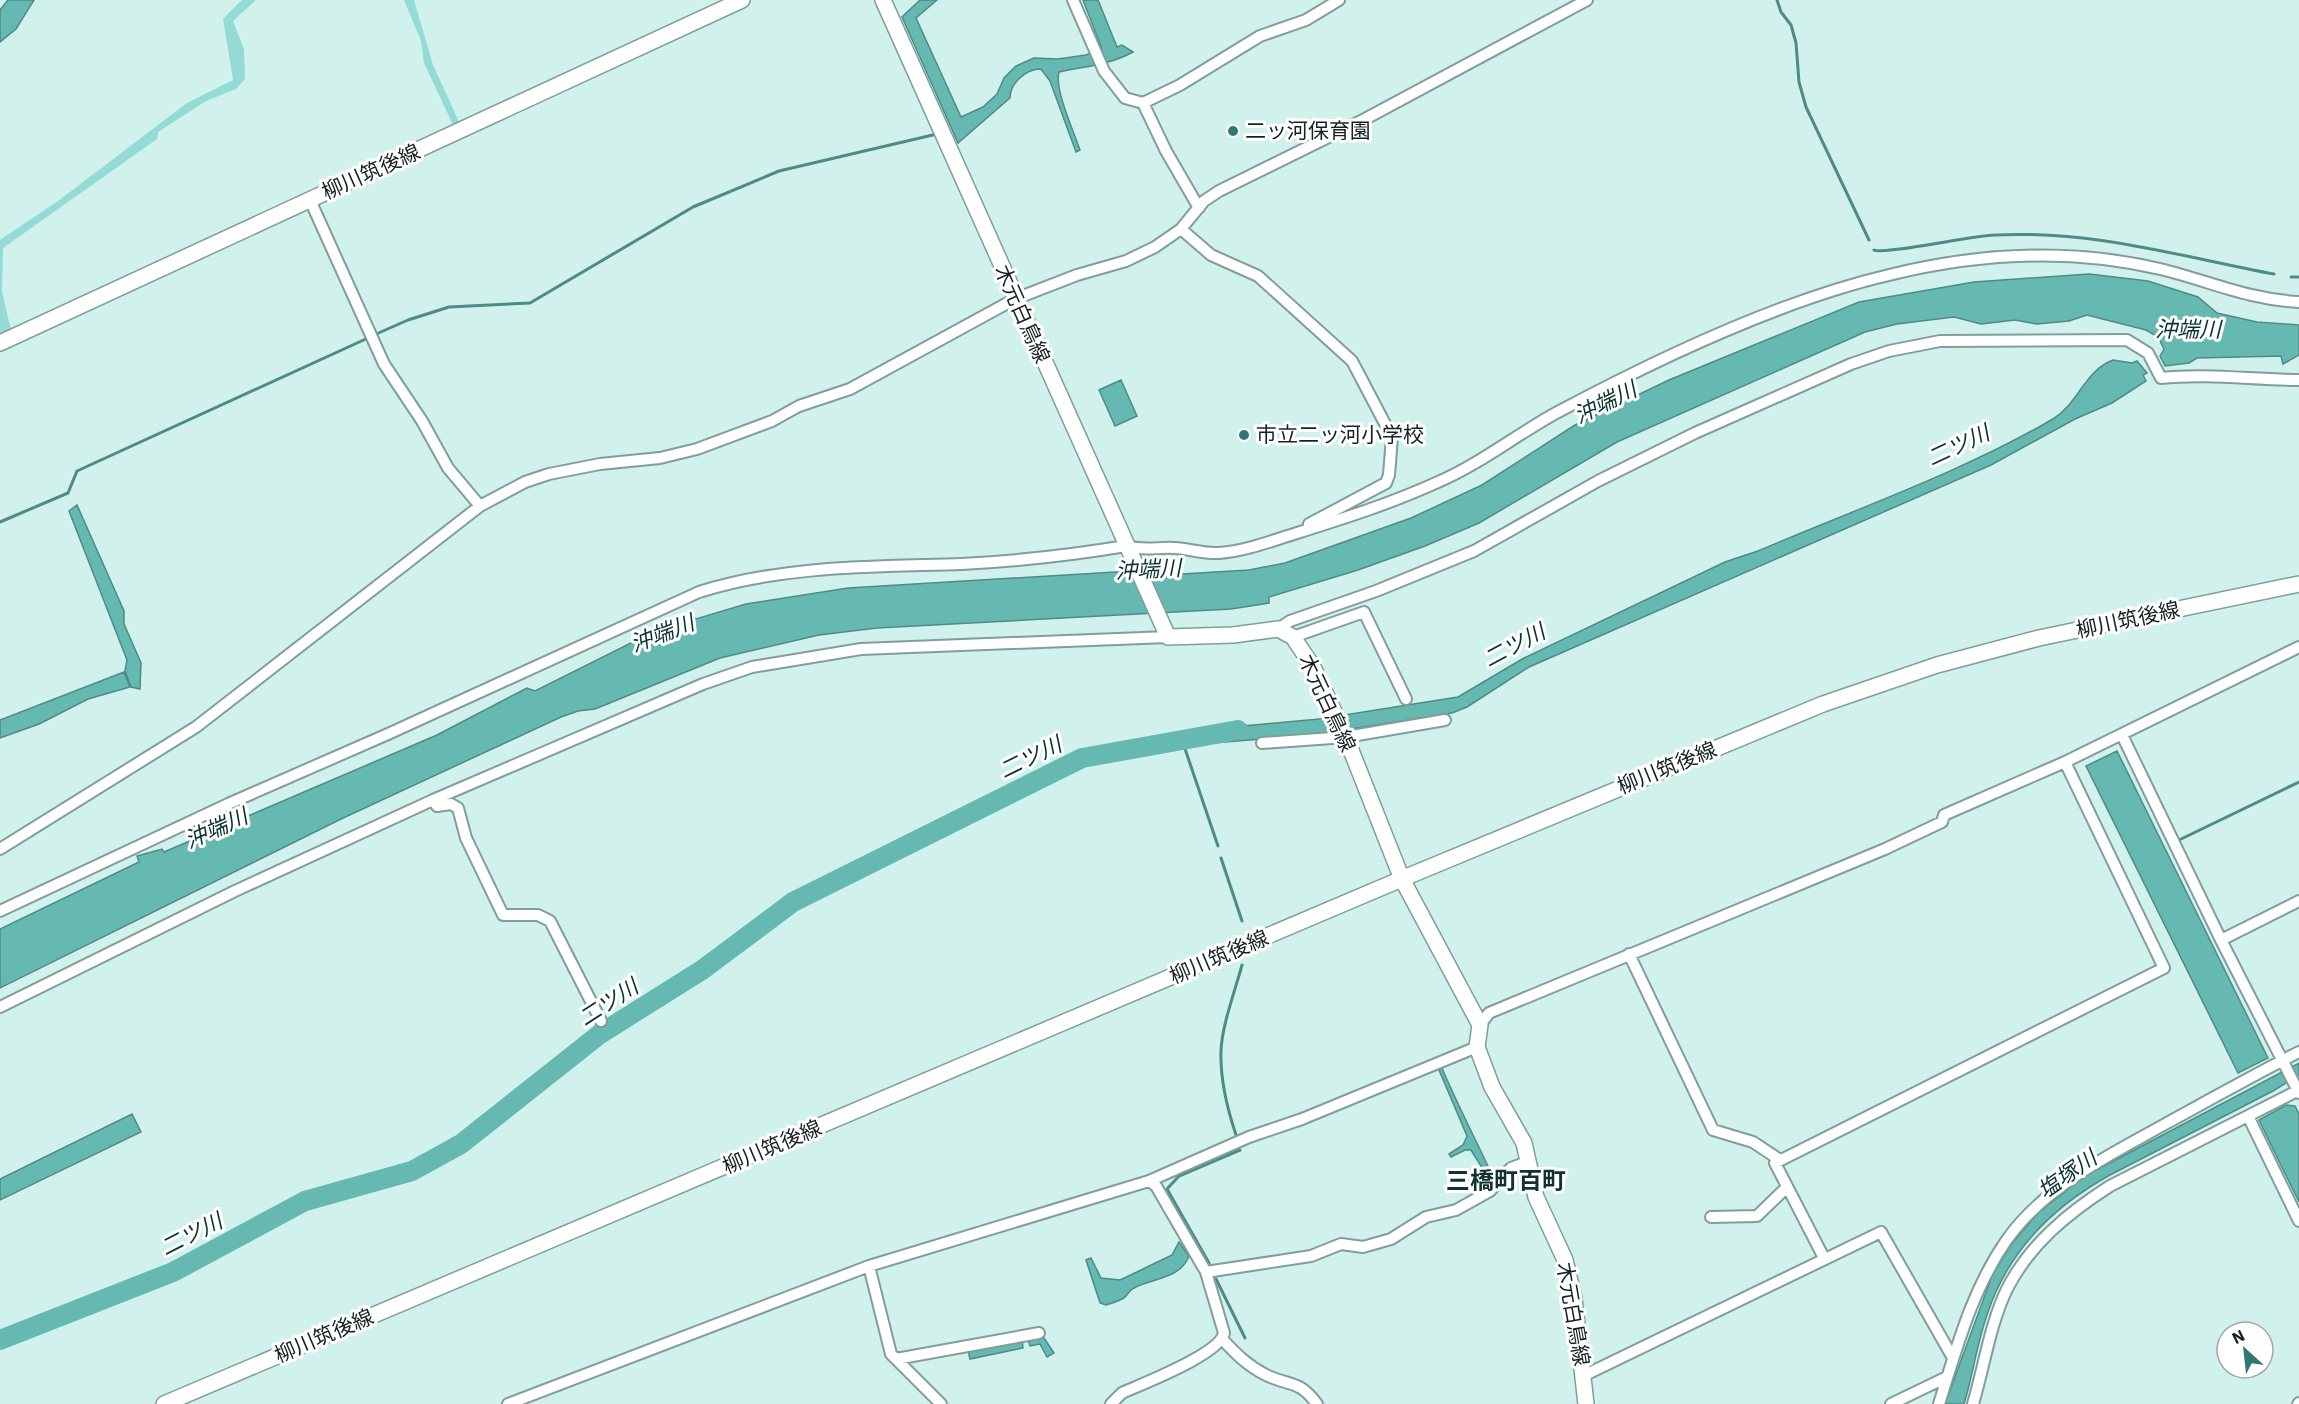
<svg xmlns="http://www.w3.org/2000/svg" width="2299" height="1404" font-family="'IBM Plex Sans','Noto Sans JP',sans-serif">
<rect width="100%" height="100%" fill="#d1f1ed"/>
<!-- green -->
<path fill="#93dbd4" d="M242 0H256L233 21 244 49 245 79 236 89 206 101 158 132 157 139 3 248 2 292 11 330 0 334V240L58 201 187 103 233 80 223 19Z
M404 0H414L433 65 460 124 454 127 424 63 421 41Z"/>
<!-- water -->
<path fill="#66b9b1" stroke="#4e8b86" stroke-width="1.5" d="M8 0H34L16 29 0 42V10Z
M920 0H937L916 18 961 117 983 107 997 94 1004 78 1016 66 1034 58 1058 59 1086 55 1102 49 1083 0H1098L1117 47 1122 45 1133 52C1109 65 1088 66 1059 72 1054 89 1074 132 1080 150L1076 152 1050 81 1041 69C1025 69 1010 84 1010 98L958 143 902 17Z
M2089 274 2148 281 2198 297 2217 313 2257 322 2299 325V355L2283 364 2281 356 2197 358 2189 363 2165 366 2160 356 2164 349 2158 337 2146 330 2087 315 2069 321 2037 324 2015 320 1981 324 1954 317 1897 324 1865 332 1617 442 1479 523 1425 546 1358 570 1269 597V603L1231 609 877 628 819 635 720 658 595 709 578 711 561 717 341 819 0 988V929L139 862 137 856 162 849 164 852 437 735 527 688 535 691 683 617 692 615 696 619 746 604 848 588 1165 569V575L1249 570 1285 563 1411 518 1482 485 1575 425 1669 380 1859 302 1974 282Z
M2113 360 2132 363 2137 361 2147 373 2143 375 2146 381 2112 403 2075 419 1991 465 1529 667 1467 707 1452 713 1351 729 1344 715 1458 697 1524 658 1725 562 1758 551C1856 509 1960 473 2053 419 2079 403 2084 371 2113 360Z
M1121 380 1137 416 1115 426 1099 390Z
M77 505 124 611V624L141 663 140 689 131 687 125 671 127 660 69 511Z
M124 672 130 687 88 699 39 724 0 738V720Z
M1330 718 1338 733 1213 743 1211 729Z
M2117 751 2268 1058 2238 1073 2086 766Z
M2299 1063V1075L2273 1091 2110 1175C2054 1206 2009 1250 1988 1312 1977 1342 1973 1375 1964 1404H1945L1992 1276 2010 1246 2038 1213 2085 1176Z
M1442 1068C1458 1106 1477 1142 1494 1179L1491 1182 1471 1150H1465L1451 1157 1449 1154 1463 1145 1467 1136 1439 1070Z
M2286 1105 2295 1106 2299 1114V1202L2259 1120Z
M132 1114 141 1132 0 1200V1179Z
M1179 1242 1189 1256C1180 1279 1153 1278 1134 1288 1129 1290 1128 1295 1124 1298 1119 1301 1112 1303 1106 1305L1100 1303 1086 1260 1091 1258 1101 1278 1120 1280 1141 1270 1172 1255Z
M1044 1338 1054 1353 1047 1357 1040 1344 1030 1346 1028 1339Z
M1022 1339 1023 1348 970 1359 968 1350Z"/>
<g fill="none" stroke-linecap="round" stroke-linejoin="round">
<!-- stream -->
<path stroke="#4e8b86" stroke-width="3" d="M1777 0 1781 12 1791 25 1796 43 1799 82 1806 107 1869 240
M1874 250C1883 255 1975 235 1995 235 2094 230 2178 256 2274 274
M2291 277H2299
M374 335 408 320 449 307 530 303 693 207 779 171 937 134
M0 522 68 493 77 471 368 338
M1182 740 1218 846
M2177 841 2299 782
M1221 858 1242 921
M1236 1135C1227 1108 1220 1080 1221 1051 1222 1025 1235 991 1242 965
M1209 1263 1167 1189 1179 1176 1240 1150
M1216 1279 1245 1338"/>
<!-- river -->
<path stroke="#66b9b1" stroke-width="20" d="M0 1340 173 1272 305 1201 412 1171 461 1144 600 1034 702 970 793 902 1082 758 1238 730"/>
<defs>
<path id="minor" d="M1073 0 1104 71 1125 98 1143 103 1180 85 1260 36 1306 20 1339 0
M1143 103 1166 151 1199 208
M310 200 384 364 422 421 448 468 480 506
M1181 229 1211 255 1258 276 1352 361 1392 437 1389 475 1386 483 1309 524
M1278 629 1290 621 1376 591 1474 551 1598 481 1695 433 1851 364 1889 351 1940 341 2127 340 2148 353 2161 378C2207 373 2253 380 2299 380
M1293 637 1364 612 1406 699
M2122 735 2221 940 2299 1093
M1262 743 1346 737 1445 720
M433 800 437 806 451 804 458 808 466 838 503 915H538L550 921 601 1021
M0 849 196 727 480 506 525 482 549 474 600 464 660 458 697 449 772 421 799 406 850 389 1015 299 1077 275 1126 261 1155 247 1181 229 1204 201 1219 191 1365 119 1587 0
M0 911 228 804 388 734 699 592C784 565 874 567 962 564 1018 561 1072 555 1126 546 1143 551 1158 547 1175 548 1190 549 1204 554 1219 553 1246 551 1271 541 1297 533 1345 518 1392 503 1438 482 1480 464 1516 435 1556 413 1657 359 1778 301 1889 275 1978 253 2070 248 2160 269 2210 281 2246 299 2299 302
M2221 940 2299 901
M1629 954 1713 1130 1753 1142 1780 1160
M0 1007 235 891 433 800 703 684 752 667 861 649 1168 637
M1480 1025 1489 1013 1885 849 1942 822 1944 815 2065 762 2299 647
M2248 1116 2299 1221
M1711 1217 1757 1216 1787 1187
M1824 1258 1775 1163 2164 968 2065 762
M869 1266 891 1354 941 1404
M1206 1272 1311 1256 1341 1244 1363 1247 1391 1239 1426 1217 1456 1210 1490 1191 1511 1168 1527 1162
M1223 1340C1236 1354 1248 1366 1266 1375 1291 1387 1298 1379 1317 1404
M896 1359 1039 1333
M1583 1376 1881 1232 1953 1358
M508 1404 869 1266 1149 1181 1249 1137 1302 1119 1477 1047
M1111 1404 1122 1393C1144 1383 1220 1354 1224 1333L1206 1272 1156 1186 1149 1181
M1891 1404 1947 1377
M1939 1404C1957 1347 1972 1290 2006 1241 2044 1186 2110 1155 2167 1123 2211 1099 2254 1075 2299 1052
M1973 1404C1984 1367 1990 1324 2007 1289 2030 1244 2068 1213 2110 1186L2299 1090
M2298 1404 2299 1403"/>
<path id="secondary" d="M883 0 1168 637 1233 635 1278 629 1293 637 1313 667 1345 735 1402 879 1480 1025 1477 1047 1492 1087 1524 1143 1536 1197 1565 1260 1574 1298 1586 1404
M0 343 742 0
M164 1404 1411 875 1823 704 1937 665 2039 638 2299 584"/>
</defs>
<!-- minor casing -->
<use href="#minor" stroke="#809e9a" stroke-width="14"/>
<!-- secondary casing -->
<use href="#secondary" stroke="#809e9a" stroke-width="18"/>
<!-- minor -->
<use href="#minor" stroke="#fff" stroke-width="10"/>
<!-- secondary -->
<use href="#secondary" stroke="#fff" stroke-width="15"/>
</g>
<!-- markers -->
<g fill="#307872" stroke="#fff" stroke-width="2">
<circle cx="1233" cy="131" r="6"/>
<circle cx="1244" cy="435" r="6"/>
</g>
<g text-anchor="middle" stroke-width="6" stroke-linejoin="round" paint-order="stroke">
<!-- poi labels -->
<g font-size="21" fill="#152120" stroke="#fff" text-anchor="start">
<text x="1245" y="138">二ッ河保育園</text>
<text x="1256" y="442">市立二ッ河小学校</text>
</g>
<!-- street labels -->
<g font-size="21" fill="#152120" stroke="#fff">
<text transform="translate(371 172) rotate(-24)" y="7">柳川筑後線</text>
<text transform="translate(1022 314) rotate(66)" y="7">木元白鳥線</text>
<text transform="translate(2128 620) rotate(-12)" y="7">柳川筑後線</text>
<text transform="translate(1327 703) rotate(65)" y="7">木元白鳥線</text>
<text transform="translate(1667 768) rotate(-22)" y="7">柳川筑後線</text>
<text transform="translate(1219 957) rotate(-23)" y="7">柳川筑後線</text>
<text transform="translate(772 1147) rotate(-23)" y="7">柳川筑後線</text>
<text transform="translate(1573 1314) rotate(80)" y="7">木元白鳥線</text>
<text transform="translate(324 1336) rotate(-23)" y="7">柳川筑後線</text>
</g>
<!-- water labels -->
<g font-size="22" font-style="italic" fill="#09332f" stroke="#fff">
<text x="2188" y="337">沖端川</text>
<text transform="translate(1605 402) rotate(-26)" y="8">沖端川</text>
<text transform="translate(1958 445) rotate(-25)" y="8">二ツ川</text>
<text transform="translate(1148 569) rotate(-3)" y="8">沖端川</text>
<text transform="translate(662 633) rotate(-21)" y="8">沖端川</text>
<text transform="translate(1514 645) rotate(-28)" y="8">二ツ川</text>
<text transform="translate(1030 757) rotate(-26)" y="8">二ツ川</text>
<text transform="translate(216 828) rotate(-24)" y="8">沖端川</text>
<text transform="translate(608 1002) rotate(-33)" y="8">二ツ川</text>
<text transform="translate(2067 1174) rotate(-35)" y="8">塩塚川</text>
<text transform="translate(191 1234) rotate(-27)" y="8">二ツ川</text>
</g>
<!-- quarter labels -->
<g font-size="24" font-weight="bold" fill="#113330" stroke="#fff">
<text x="1506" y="1189">三橋町百町</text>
</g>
</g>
<!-- north arrow -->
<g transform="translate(2245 1350) rotate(333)"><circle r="28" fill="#ffffff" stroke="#a1a6a6" stroke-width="1.5"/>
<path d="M0-4.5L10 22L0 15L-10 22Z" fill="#307872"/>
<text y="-9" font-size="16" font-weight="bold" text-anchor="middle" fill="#152120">N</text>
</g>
</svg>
